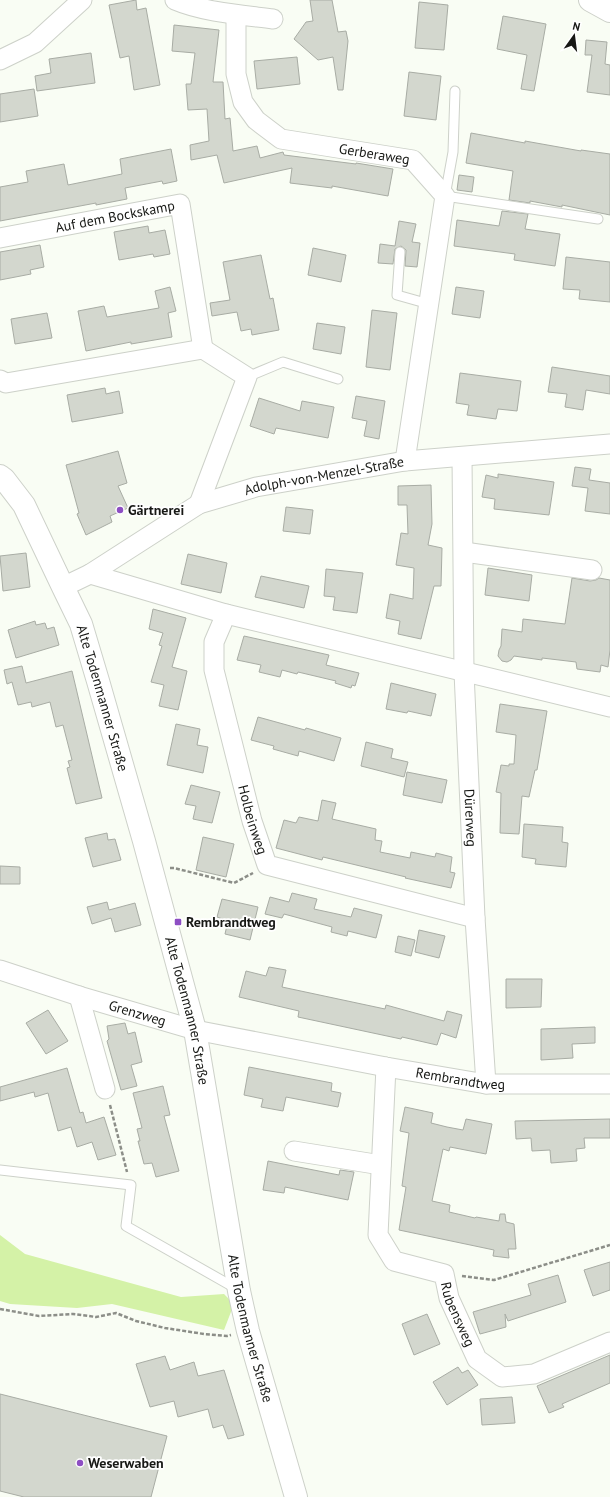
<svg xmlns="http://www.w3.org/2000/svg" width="610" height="1497" font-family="'PT Sans',sans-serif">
<rect width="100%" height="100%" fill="#f9fdf4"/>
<!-- green -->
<path fill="#d4f2a7" d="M0 1235 25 1254 181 1297 224 1294 234 1304 224 1330 112 1304 77 1308 10 1304 0 1301Z"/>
<!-- building -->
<path fill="#d3d7ce" stroke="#a8aca4" d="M136 0 137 10 146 8 160 85 134 90 129 56 120 58 109 5Z
M310 0H332L338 32 346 31 348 41 343 90H338L333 57 318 60 294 39 306 22 313 21Z
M419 2 448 5 444 50 415 48Z
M503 16 546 24 534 91 521 89 527 55 497 49Z
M174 25 219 30 213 82H223L225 119 230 118 233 151 257 146 260 158 283 152 284 155 356 164V163L393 169 388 196 332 186V188L290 183 292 168 224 183 217 155 191 160 190 145 209 141 207 109 188 110 186 84H191L195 53 172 51Z
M586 40 607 42 605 64 610 65V95L587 92 592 55H585Z
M91 53 95 83 37 91 35 76 51 73 49 59Z
M297 57 300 84 257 89 254 61Z
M409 72 441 76 436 120 404 116Z
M34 89 38 116 0 122V94Z
M471 133 525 143V141L581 151V150L610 154V215L562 205V207L530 201V203L509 200 513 171 466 163Z
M171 149 177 181 163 184 162 181 125 188 127 199 96 205V203L0 221V187L28 182 26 171 64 164 68 185 122 174 120 159Z
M459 175 474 177 472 192 457 190Z
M502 211 528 214 525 229 560 234 555 266 514 260 515 254 454 246 457 220 499 226Z
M399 221 416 224 412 242 420 243 417 267 405 266 406 250 401 246 395 249 393 264 378 263 380 244 395 246Z
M148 226 149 233 165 230 170 254 154 257 153 254 119 260 114 232Z
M40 245 44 267 30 270 31 274 0 280V252Z
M313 248 346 255 341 282 308 275Z
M261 255 270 299 273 298 279 330 252 335 251 329 241 331 237 312 212 316 210 303 230 300 223 262Z
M566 257 610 262V302L579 299 580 290 563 289Z
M170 287 176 311 168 313 172 337 131 344V342L86 351 78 311 104 306 107 317 159 308 155 291Z
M456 287 484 291 480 318 452 314Z
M372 310 397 313 390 370 366 367Z
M47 313 52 338 15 344 11 319Z
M317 323 345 327 341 354 313 349Z
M552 367 610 376V394L586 390 583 410 565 407 567 394 548 392Z
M460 373 521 381 517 411 498 409 496 419 467 415 469 405 456 403Z
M105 388 106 394 119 391 123 413 72 422 67 395Z
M356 396 385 401 379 439 364 436 367 421 352 418Z
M259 398 300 411 302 401 334 407 328 438 276 428 274 434 250 426Z
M118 451 127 483 118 486 128 508 110 516 112 522 86 535 77 514 79 513 66 465Z
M575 467 591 469 589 480 610 483V514L585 511 588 488 572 486Z
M498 474 554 482 549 515 494 509 495 499 482 497 486 475 498 478Z
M431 485 432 524 428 545 442 548 441 586H434L421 639 398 634 400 621 386 618 390 594 413 599 414 568 396 565 401 533 408 534 407 505H398V486Z
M286 507 313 510 310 534 283 531Z
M26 553 30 587 3 591 0 556Z
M188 554 227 563 221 593 181 584Z
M488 568 532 575 529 601 485 595Z
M326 569 363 573 357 613 333 610 335 597 324 596Z
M261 576 309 586 304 608 255 597Z
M572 578 590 581 596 580 599 578 610 580V650L608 667 601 665 600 672 577 669 576 662 542 658V660L514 656 511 660 507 662 502 661 498 656 499 650 501 646 502 629 522 632 523 619 565 624Z
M153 609 186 618 172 667 187 671 178 710 159 706 164 685 151 682 162 646 159 645 163 633 149 629Z
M35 621 36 625 45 623 47 629 54 627 59 645 16 658 8 630Z
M244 636 329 655 326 665 359 673 355 686 352 685 351 688 335 683 336 681 298 672 297 674 282 670 280 677 259 672 261 665 237 660Z
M22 666 26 683 72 671 102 798 76 804 67 768 70 767 68 761 72 760 63 725 56 727 50 702 32 707 31 702 18 705 12 682 7 684 4 670Z
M391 683 436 694 431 716 408 711 407 713 386 709Z
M500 704 547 711 537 770H535L529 797 522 796 519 834 500 833 501 793 496 792 501 765 509 766V764H514L516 735 496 732Z
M258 717 305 730 306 728 341 738 334 761 299 751 298 756 273 749 274 746 251 740Z
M176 724 200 729 197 745 208 747 203 773 167 765Z
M366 742 393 749 391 758 408 762 404 777 361 766Z
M407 772 447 780 442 803 403 795Z
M191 785 220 792 212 823 193 819 196 806 185 804Z
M322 800 336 803 332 819 376 829 375 840 382 841 380 852 410 858 411 852 435 857 436 853 452 857 450 872 455 873 451 888 405 878 406 877 323 857 322 860 276 848 284 820 296 823 299 817 318 821Z
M524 824 563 827 562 842 568 843 566 867 535 864 536 859 522 857Z
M107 833 108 840 115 839 121 860 93 867 85 838Z
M203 837 234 844 226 877 196 870Z
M0 866 20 867V884H0Z
M292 893 317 899 314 909 351 917 354 908 382 915 376 938 348 931 347 936 331 932 332 927 284 914 282 918 265 914 270 897 289 902Z
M222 899 258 907 250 940 225 934 228 921 217 917Z
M107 902 109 910 135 903 141 925 115 932 111 918 92 924 87 907Z
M419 930 445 936 439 958 415 952Z
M398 936 415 940 411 956 395 952Z
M269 967 286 970 282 987 385 1009 386 1005 444 1021 447 1011 462 1015 456 1038 441 1033 437 1045 402 1037 401 1039 298 1017 299 1011 239 997 246 971 266 976Z
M506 979H542L541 1007 506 1008Z
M48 1010 68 1041 46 1054 26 1023Z
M125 1023 128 1034 135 1032 142 1062 131 1065 137 1086 121 1090 107 1041 109 1039 107 1026Z
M595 1027V1043L572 1044 573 1058 541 1060V1029Z
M249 1067 332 1083 331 1091 341 1093 338 1107 286 1097 283 1111 261 1107 263 1099 244 1095Z
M67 1068 80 1113 83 1112 86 1123 104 1117 116 1155 98 1160 92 1142 77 1147 71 1127 58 1131 48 1093 35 1097 34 1092 0 1101V1087Z
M163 1086 170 1115 164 1116 179 1171 156 1177 152 1163 144 1164 138 1141H140L137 1129 142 1128 133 1093Z
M405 1107 433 1113 431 1123 447 1127 463 1130 466 1119 492 1124 486 1154 450 1147 449 1151 443 1149 432 1201 450 1205 449 1212 475 1218 476 1217 499 1221 500 1214H505L506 1222 514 1224 516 1249H508L509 1258 493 1256 494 1250 399 1230 406 1187 402 1186 409 1133 400 1131Z
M610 1119V1138H584L585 1148 576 1149 577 1161 551 1163 550 1150 532 1151 531 1138 516 1139 515 1121Z
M268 1161 339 1175 340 1170 354 1172 348 1200 285 1187 284 1193 263 1190Z
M610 1262V1290L593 1296 584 1270Z
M558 1275 566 1302 508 1321 505 1314 506 1327 480 1334 473 1312 531 1295 528 1284Z
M427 1314 440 1344 414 1355 402 1324Z
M610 1355V1383L562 1404 564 1407 549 1413 537 1386Z
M165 1356 170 1370 194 1362 198 1376 224 1370 244 1435 228 1439 223 1425 213 1428 208 1409 178 1417 174 1401 150 1407 136 1364Z
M458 1367 462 1373 468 1370 478 1385 447 1405 433 1382Z
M0 1394 167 1436 151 1497H24L0 1491Z
M512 1397 515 1423 482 1425 480 1399Z"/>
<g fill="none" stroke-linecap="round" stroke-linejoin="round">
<defs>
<path id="service" d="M455 91 453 152 445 196 598 219
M400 252 397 295 429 304
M247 377 283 362 338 379
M0 1170 131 1185 126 1226 237 1289"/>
<g id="minor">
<path d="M175 0C203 12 242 15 273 19"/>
<path id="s1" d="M236 15V74L243 102 256 120 281 139 413 160 445 196 405 461"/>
<path d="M0 60 35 43 82 0"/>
<path id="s2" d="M0 238 180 204 203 349"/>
<path d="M0 380 6 383 203 349 247 377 199 504"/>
<path id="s3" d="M462 457 464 672 475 918 486 1084"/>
<path d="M464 552 592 570"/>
<path d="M90 574 226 614 610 707"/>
<path id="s4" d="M63 587 90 574 199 504 256 487 405 461 610 444"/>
<path id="s5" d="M226 614 214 642V670L252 821 267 865 475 918"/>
<path id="s6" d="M0 970 79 996 195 1030 386 1067 486 1084H610"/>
<path d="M79 996 105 1089"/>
<path id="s7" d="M386 1067 378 1235 394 1261 444 1274 449 1298 477 1359 502 1377 534 1374 610 1342"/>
<path d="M294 1151 381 1165"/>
</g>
<g id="tertiary">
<path id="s8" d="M0 476 4 479 24 505 63 587 81 624 98 681 144 841 195 1030 239 1291 248 1331 296 1497"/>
</g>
<path id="secondary" d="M590 0 610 11"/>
</defs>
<!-- service casing -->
<use href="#service" stroke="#cdd1c9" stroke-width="11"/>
<!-- minor casing -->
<use href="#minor" stroke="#cdd1c9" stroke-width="21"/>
<!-- tertiary casing -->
<use href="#tertiary" stroke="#cdd1c9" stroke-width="24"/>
<!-- secondary casing -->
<use href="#secondary" stroke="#cdd1c9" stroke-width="24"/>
<!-- path -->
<path stroke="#8c8e88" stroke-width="2.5" stroke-dasharray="4 2" stroke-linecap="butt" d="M170 868H174L234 883 253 873
M110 1105 127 1172
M462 1276 494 1280 610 1245
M0 1309 39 1316 73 1314 96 1317 116 1313 136 1321 165 1328 204 1334 227 1336 231 1335"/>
<!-- service -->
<use href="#service" stroke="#fff" stroke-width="9"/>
<!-- minor -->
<use href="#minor" stroke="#fff" stroke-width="19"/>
<!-- tertiary -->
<use href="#tertiary" stroke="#fff" stroke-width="22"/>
<!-- secondary -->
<use href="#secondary" stroke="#fff" stroke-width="22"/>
</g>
<!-- markers -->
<g fill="#8d4ec3" stroke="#fff" stroke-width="1.5">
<circle cx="120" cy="510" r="4"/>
<rect x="174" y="918" width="8" height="8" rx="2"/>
<circle cx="80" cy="1463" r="4"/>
</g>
<g text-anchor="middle" stroke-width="3.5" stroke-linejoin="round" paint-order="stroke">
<!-- street labels -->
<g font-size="14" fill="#171815" stroke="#fff">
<text dy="5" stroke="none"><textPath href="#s1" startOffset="236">Gerberaweg</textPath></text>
<text dy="5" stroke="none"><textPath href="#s2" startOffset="117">Auf dem Bockskamp</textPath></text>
<text dy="5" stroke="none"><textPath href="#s4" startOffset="288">Adolph-von-Menzel-Straße</textPath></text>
<text dy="5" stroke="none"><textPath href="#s8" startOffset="247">Alte Todenmanner Straße</textPath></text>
<text dy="5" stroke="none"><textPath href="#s3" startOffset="361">Dürerweg</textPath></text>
<text dy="5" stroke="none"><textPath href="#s5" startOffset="213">Holbeinweg</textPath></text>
<text dy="5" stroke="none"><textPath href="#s8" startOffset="571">Alte Todenmanner Straße</textPath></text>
<text dy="5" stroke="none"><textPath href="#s6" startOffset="144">Grenzweg</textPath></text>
<text dy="5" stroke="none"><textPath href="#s6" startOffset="474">Rembrandtweg</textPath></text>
<text dy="5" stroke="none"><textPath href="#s7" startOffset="293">Rubensweg</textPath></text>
<text dy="5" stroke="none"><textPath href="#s8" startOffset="895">Alte Todenmanner Straße</textPath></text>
</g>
<!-- poi labels -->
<g font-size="14" font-weight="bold" fill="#171815" stroke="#fff" text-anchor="start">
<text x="128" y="515">Gärtnerei</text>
<text x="186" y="927">Rembrandtweg</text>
<text x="88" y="1468">Weserwaben</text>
</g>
</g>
<!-- north arrow -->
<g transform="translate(574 36) rotate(14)" stroke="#ffffff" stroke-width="3" paint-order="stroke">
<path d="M0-3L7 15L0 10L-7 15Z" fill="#171815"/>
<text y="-6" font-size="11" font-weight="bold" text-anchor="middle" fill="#171815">N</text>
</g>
</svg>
